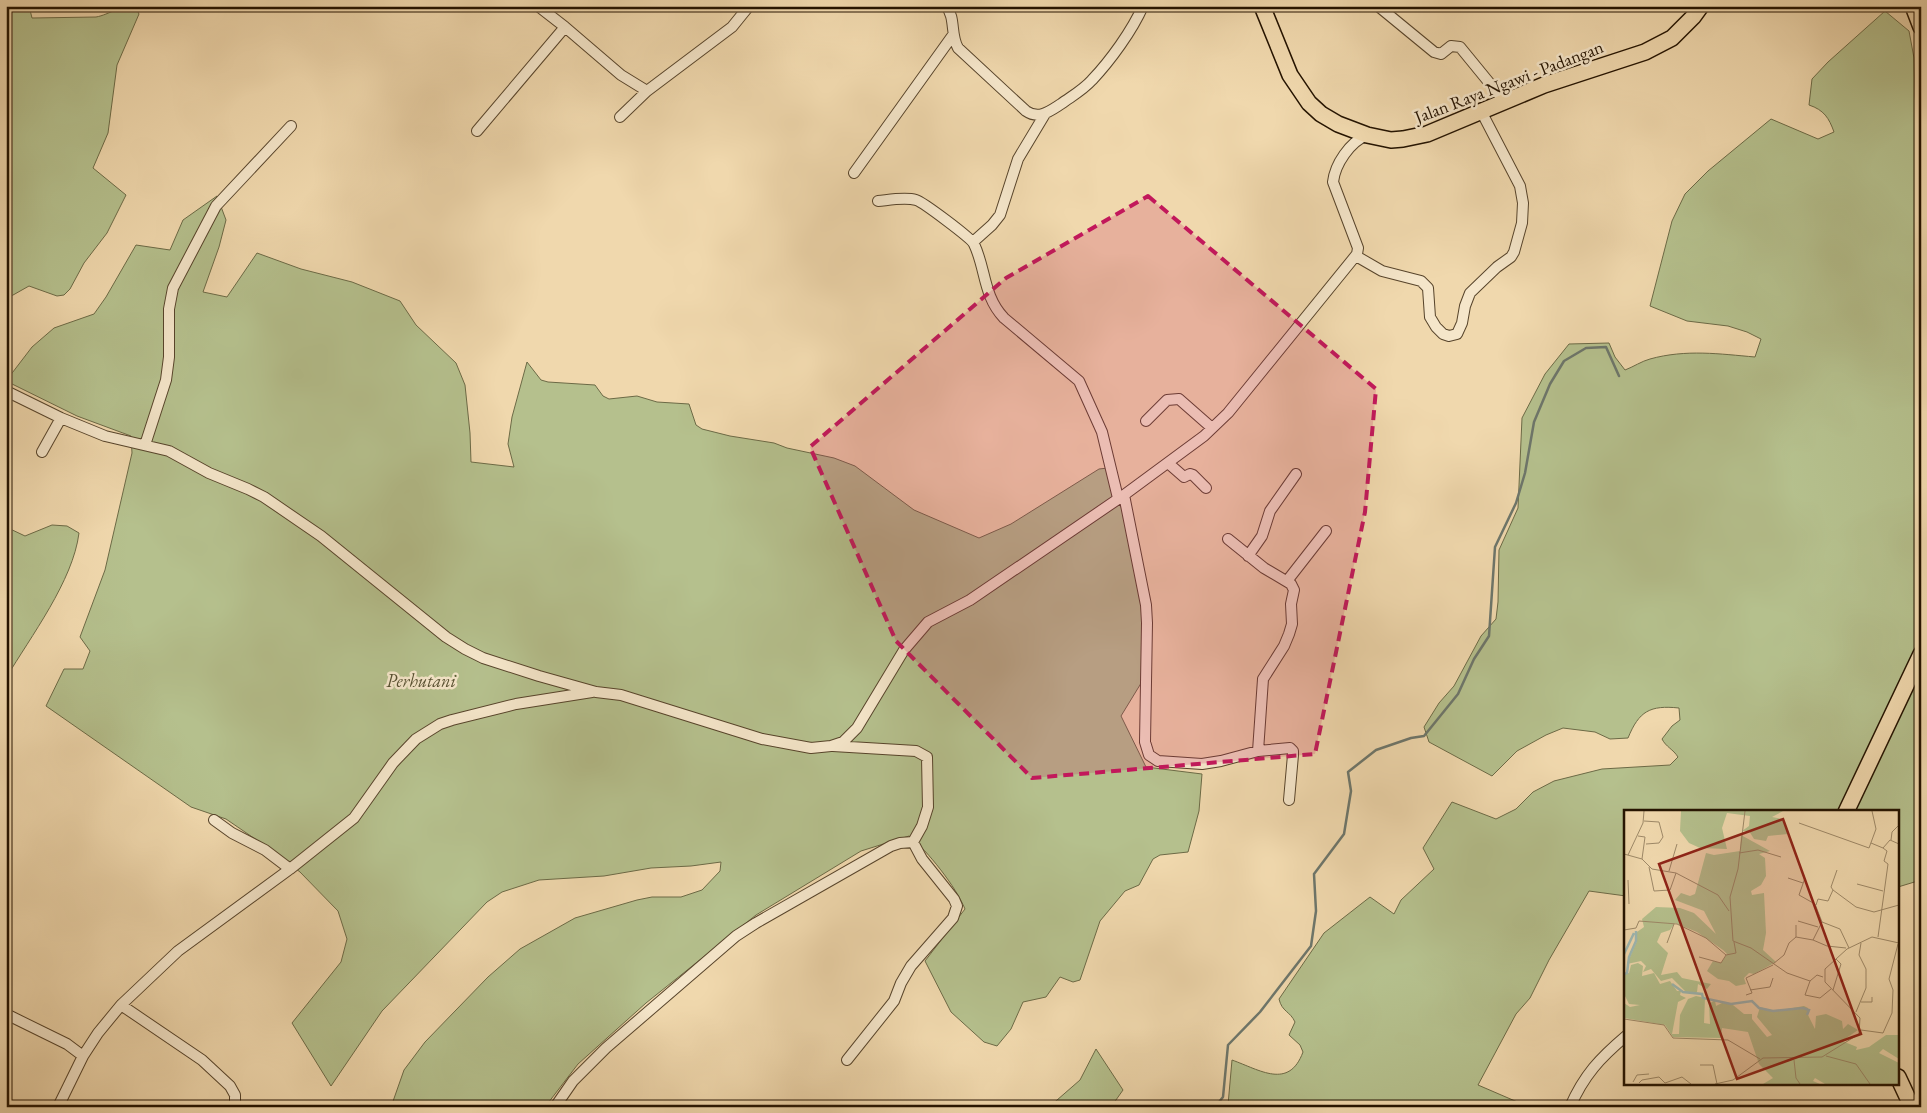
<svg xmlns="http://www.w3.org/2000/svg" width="1927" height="1113" font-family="'EB Garamond',serif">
<rect width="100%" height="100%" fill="#f0d8ad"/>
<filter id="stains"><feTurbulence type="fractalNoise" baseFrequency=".004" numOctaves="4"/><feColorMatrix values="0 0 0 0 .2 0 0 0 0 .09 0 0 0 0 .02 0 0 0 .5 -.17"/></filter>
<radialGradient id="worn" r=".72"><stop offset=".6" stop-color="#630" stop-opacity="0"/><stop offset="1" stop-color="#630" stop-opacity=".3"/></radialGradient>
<!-- green -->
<path fill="#b5c08d" stroke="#6c6a46" d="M11 6H29L32 18 96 17C109 15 123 3 136 8L139 14 117 65 108 133 93 168 126 195 107 233 84 263 70 289 64 295 57 296 29 286 6 299V8Z
M1885 11 1909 31 1914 58 1915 97 1921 141V880L1898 887V812H1626V896L1589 891 1549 960 1530 998 1516 1014 1478 1085 1529 1107H1239L1228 1105 1232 1060C1260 1070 1289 1090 1303 1052L1300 1045 1289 1035 1295 1022C1290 1011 1282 1012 1279 999L1324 933 1370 897 1394 914 1401 900 1434 869 1423 848 1452 802 1496 819 1516 809 1533 792 1554 781 1602 769 1670 765 1678 757C1673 749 1666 747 1662 739L1672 726 1680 720 1679 708C1650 705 1639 711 1628 738L1610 739 1595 732 1563 728 1546 735 1517 751 1492 776 1429 742 1424 727 1439 703 1454 686 1481 636 1496 619 1498 602 1499 550 1518 508 1522 418 1545 374 1569 344 1609 343 1615 357 1625 370C1633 367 1642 361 1650 359 1686 349 1720 354 1755 357L1761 339 1747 332 1728 326 1687 321 1650 306 1672 221 1685 194 1708 171 1771 119 1818 139 1834 132C1829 118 1824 110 1809 105L1812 79 1828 62Z
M217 196 226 220 219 247 203 292 227 297 257 253 301 269 352 282 400 301 416 325 456 363 465 385 470 433 471 462 514 467 508 444 512 417 527 362 541 380 548 382 595 385 603 396 609 399 637 396 657 402 689 404 696 425 702 429 730 436 774 443 787 448 834 458 855 466 914 510 979 538 1011 524 1099 469 1108 468 1125 518 1142 609 1143 680 1121 716 1146 767 1202 774 1199 811 1188 852 1160 855 1153 859 1139 885 1125 891 1100 921 1080 980 1073 982 1060 977 1046 997 1023 1002 1011 1029 997 1046 984 1042 951 1012 925 961 965 909C956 887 928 851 909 836L861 851 756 915 646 1003 578 1064 545 1107H391L404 1070 425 1042 488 977 520 949 575 918 637 900 652 897H681L702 890 720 871 721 862 691 866 651 868 604 876 539 880 502 892 487 902 382 1011 331 1086 292 1023 341 962 347 939 338 911 300 872 277 854 226 819 191 807 46 706 64 669H83L90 651 80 637 105 570 132 453 131 436 77 416 6 381 32 347 54 328 94 314 106 297 136 245 170 250 183 220Z
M52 525 67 526 79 533C73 581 31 636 6 678V527L25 536Z
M1096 1049 1123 1090 1111 1107H1049L1080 1080Z"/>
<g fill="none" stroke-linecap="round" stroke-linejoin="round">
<!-- stream -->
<path stroke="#6d766b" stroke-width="2.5" d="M1215 1107 1223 1097 1228 1045 1260 1012 1311 946 1316 911 1314 874 1344 834 1351 791 1348 772 1376 750 1411 738 1424 736 1458 694 1474 659 1489 636 1495 547 1516 503 1525 473 1534 422 1550 384 1564 361 1586 348 1606 347 1619 376"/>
<defs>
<path id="minor" d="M538 6 565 27 621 75 647 91 732 27 749 6
M946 6C956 18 950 34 958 48L1026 111C1039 120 1050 111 1061 104 1072 96 1083 90 1092 80 1110 61 1132 31 1143 6
M1378 6 1434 52 1441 54 1451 46 1460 47 1505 102
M620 117 647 91
M477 131 565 27
M854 173 953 35
M878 201C889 200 905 197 916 200 923 202 971 238 974 244 986 269 983 296 1004 318L1079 381 1102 432 1118 498
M973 242 992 225 1000 215 1018 159 1045 114
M1356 256 1382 271 1421 281 1428 288 1430 317 1436 327 1443 334 1449 336 1457 334 1462 323 1465 306 1470 293 1497 267 1511 257 1514 252 1522 223 1523 203 1520 186 1481 111
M6 391 61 418 105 436 169 451 209 473 248 489 264 497 321 536 446 637 465 649 483 658 539 676 596 692 621 695 762 739 811 748 831 746 843 742 857 728 904 650 928 622 970 600 1017 568 1124 495 1204 436 1228 413 1357 254 1358 248 1333 182C1335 164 1350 142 1367 135
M1146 421 1167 400 1179 399 1212 428
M145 445 166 380 169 357V309L173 288 216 206 291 126
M42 452 61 418
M1168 463 1184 477 1190 474 1193 475 1206 488
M1124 495 1146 605 1147 623 1145 742 1149 755 1158 761 1202 764 1221 761 1258 751 1290 748 1293 751V755L1289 800
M1228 539 1264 568 1291 584 1294 590 1291 604 1292 624 1289 634 1284 646 1263 679 1258 751
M1248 556 1262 536 1270 511 1296 474
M1287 581 1326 531
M833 746 916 751 927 757 928 807 922 826 913 842 922 859 954 899 957 906 953 918 911 966 901 983 894 1001 847 1060
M214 820 232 833 265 850 290 869
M121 1005 202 1060 230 1086 235 1095V1107
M6 1014 67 1044 83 1056
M58 1107 83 1056 98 1033 121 1005 178 951 290 869 354 818 393 763 416 739 440 724 452 720 516 704 592 692
M555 1107 573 1081 606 1048 736 936 756 923 891 846 900 843 913 842
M1570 1107C1584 1075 1600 1058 1626 1036"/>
<path id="highway" d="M1262 6 1290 75 1309 103 1321 114 1338 124 1367 135 1391 140 1403 139 1427 134 1544 85 1645 52 1672 38 1693 17 1701 6
M1913 6 1921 27
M1846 812 1921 654
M1898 1077 1912 1107"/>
</defs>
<!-- minor casing -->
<use href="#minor" stroke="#57442b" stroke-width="12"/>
<!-- highway casing -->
<use href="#highway" stroke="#241300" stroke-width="18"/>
<!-- minor -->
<use href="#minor" stroke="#f5e6ca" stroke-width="10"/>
<!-- highway -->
<use href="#highway" stroke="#f0d8ad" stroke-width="15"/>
</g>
<!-- marked area -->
<path fill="#c2185b" fill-opacity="0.2" stroke="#c2185b" stroke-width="4" stroke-dasharray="10 6" stroke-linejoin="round" d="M1148 196 1376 389 1365 512 1315 754 1032 778 896 641 810 447 1006 278Z"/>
<g text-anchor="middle" stroke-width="5" stroke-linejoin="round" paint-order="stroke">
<!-- street labels -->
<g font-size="18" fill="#241300" stroke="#f5e6ca">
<text transform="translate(1509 82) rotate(-21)" y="6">Jalan Raya Ngawi - Padangan</text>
</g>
<!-- park labels -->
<g font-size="18" font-style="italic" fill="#575031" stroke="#f5e6ca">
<text x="421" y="687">Perhutani</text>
</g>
</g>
<!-- overview -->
<g transform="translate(1624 810)">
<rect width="275" height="275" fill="#f0d8ad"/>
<path d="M57 1H159L148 7 158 9 164 24 144 26 142 31 130 29 125 21H118L125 16 126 6 103 3 98 18 103 39 76 38 65 33 56 21ZM117 25 146 41 135 44 141 48 142 66 137 75 127 81 128 85 140 83 142 123 139 140 152 152 130 164 125 163 120 168 122 174 112 176 105 171 94 169 83 161 89 151 97 153 103 144 99 140 73 122 51 113 46 120 37 123 33 132 44 143 37 165 53 162 58 168 87 174 83 179 74 174 73 182H62L48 168 37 171 27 159 19 162 22 156 17 151 3 154 13 131V122L20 117 18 109 32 97 56 98 70 103 92 124 80 101 51 90 57 83 66 86 71 84 82 43 90 45 116 41ZM14 153 19 156 18 166 30 163 36 174 46 171 53 181H57L56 185 62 188 54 192 48 224H55L56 205 64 189 72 186 81 188 80 213 86 214 85 194 91 190 92 196 100 192 109 195 120 204H128V209L143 227 148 225 133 207 136 197 151 201 180 196 184 198V205L191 219 192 206 202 204 218 211 219 219 224 214 234 220 218 231 233 237 232 240 245 237 262 225H275V249L259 239 255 243 275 253V274H201L191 268 189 271 196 274H139L149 268 135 254 124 222 98 218 97 228 49 227 41 215 0 208V193L6 197 16 195 5 194 0 184V164L5 163 7 155Z" fill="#b5c08d"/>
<path fill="none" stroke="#9db8b3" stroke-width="2.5" d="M0 144 10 123M0 164 3 163 5 147 12 131V121M48 174 59 182 78 184 79 188 107 194 128 191 135 198 149 201 179 198 185 200 183 205"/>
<path fill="none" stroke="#9e8968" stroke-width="1" d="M121 1 114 59 106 87 109 131 127 138 163 163 186 171 193 165 199 167M20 11 35 12 39 27 35 33 22 34M175 13 245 38 252 19 248 1M14 26 21 27 18 49M267 30 268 22 275 15M247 33 259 38 266 30 275 34M115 43 134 40 157 47M0 44 18 49 28 59 52 63 94 85 105 101M4 45 19 13 20 1M25 57 30 81 46 80 52 63M45 61 53 34M164 68 179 73M181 68 175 85 191 94 198 112M4 70 5 94M233 74 259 81M209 80 207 77 213 60M192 95 194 89 204 91 209 80 232 97 250 102 275 95M174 111 194 117M198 112 189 130 203 136 222 138M198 112 216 119 225 138M0 120 12 118 15 111 53 114 82 128 102 145M172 127 189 130M254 127 264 54 260 51 263 41 259 38M43 133 50 114M75 147 97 153 102 145 112 143 110 132M149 154 160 145 165 133 172 127V115M186 171 181 185 196 188 207 179M126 180 146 177 149 168M209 180 217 154 212 149M122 185 128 183 122 168 149 155M237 192H248V187M232 202 242 178V159L235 145 237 133M0 209 40 215 49 228 104 230 136 249M237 220 259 223 268 203 269 180 265 169 274 134M202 246 232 254 246 274M170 250 172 268 176 274M76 255H89L93 274M9 272 13 265 25 264M15 273 18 270 35 267 41 273 58 267 67 274M91 274 109 270 139 248 198 247 235 224 236 208 201 172V159L223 139 248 127 275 133"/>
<path fill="#8f2418" fill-opacity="0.15" stroke="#8f2418" stroke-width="2.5" d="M159 9 237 224 113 269 35 54Z"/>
<rect width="275" height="275" fill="none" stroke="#241300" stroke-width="2.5"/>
</g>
<!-- margin -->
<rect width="1927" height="1113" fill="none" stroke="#f0d8ad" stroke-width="25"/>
<rect x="8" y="8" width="1912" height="1098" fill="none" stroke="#241300" stroke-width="2.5"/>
<rect x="12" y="12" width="1902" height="1088" fill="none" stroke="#241300"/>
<rect width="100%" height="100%" filter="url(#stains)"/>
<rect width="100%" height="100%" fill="url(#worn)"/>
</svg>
